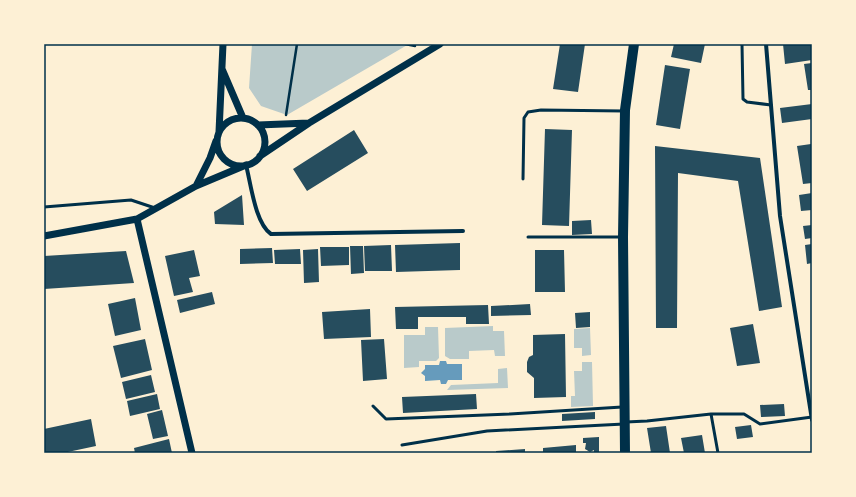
<svg xmlns="http://www.w3.org/2000/svg" width="856" height="497" font-family="Figtree,sans-serif">
<rect width="100%" height="100%" fill="#fdf0d5"/>
<!-- green -->
<path fill="#b9caca" d="M252 44H409L287 115 261 106 249 88Z
M493 326V331H504L505 356H495L494 350 469 351V359H450L445 356V328Z
M425 327H438L439 358 436 361H419V367L404 368V335H425Z
M590 328 591 355 582 356V348H574V329Z
M582 362H592L593 406 571 407V396H575L574 371H582Z
M507 368 508 388 447 390 451 385 498 383V369Z"/>
<!-- water -->
<path fill="#669bbc" d="M440 361H446L447 364H462V380H448L446 384H441L440 380 425 381V376L421 373 425 369V365H439Z"/>
<!-- building -->
<path fill="#264d5e" d="M560 44H585L578 92 553 89Z
M674 44H705L701 63 671 57Z
M783 44H811L812 60 785 64Z
M812 63V90H808L804 64Z
M665 65 690 69 680 129 656 125Z
M812 104V119L782 123 780 108Z
M545 129 572 130 569 226 542 225Z
M354 130 368 153 307 191 293 169Z
M811 144 812 183 803 184 797 146Z
M655 146 760 158 782 307 759 311 738 181 678 173 677 328H656Z
M812 193V210L801 211 799 195Z
M242 195 244 225 215 224 214 212Z
M591 220 592 234 572 235V221Z
M812 225V238L805 239 803 226Z
M460 243V270L396 272 395 245Z
M812 244V263L807 264 805 245Z
M391 245 392 271H365L364 246Z
M350 246H363L364 273 351 274Z
M320 247H349V265L321 266Z
M272 248 273 263 240 264V249Z
M300 249 301 264H275L274 250Z
M318 249 319 282 304 283 303 250Z
M194 250 200 276 189 278 193 292 174 296 165 256Z
M535 250H564L565 292H535Z
M126 251 134 283 44 289V256Z
M212 292 215 304 180 313 177 300Z
M135 298 141 330 115 336 108 304Z
M530 304 531 315 491 316V306Z
M488 305 489 324H466V317H418V329H396L395 307Z
M370 309 371 337 324 339 322 312Z
M590 312V327L576 328 575 313Z
M753 324 760 363 737 366 730 328Z
M565 334 566 397 534 398V378L527 372V362L529 357 533 355V335Z
M145 339 152 370 121 378 113 346Z
M384 339 387 379 363 381 361 340Z
M151 375 155 392 126 399 122 382Z
M157 394 160 409 130 416 127 401Z
M476 394 477 409 403 413 402 397Z
M784 404 785 416 761 417 760 405Z
M162 410 168 436 153 439 147 414Z
M595 412V419L562 421V414Z
M91 419 96 446 63 453H44V429Z
M751 425 753 437 737 439 735 427Z
M666 426 670 453H651L647 428Z
M702 435 705 453H684L681 438Z
M599 437V452L594 453V450L590 452 585 449 586 443H583V438Z
M169 439 172 453H135L134 448Z
M576 445V453H543V448Z
M525 449V453H496V451Z"/>
<g fill="none" stroke-linecap="round" stroke-linejoin="round">
<!-- path -->
<path stroke="#003049" stroke-width="2.5" d="M405 44 415 46
M286 115 297 44"/>
<!-- service -->
<path stroke="#003049" stroke-width="3" d="M742 44 743 99 747 102 771 105
M523 179 524 118 528 112 541 110 624 111
M44 207 131 200 155 208
M528 237H621
M373 406 386 419 510 414 622 407
M711 414H744L760 424 812 417
M626 422 647 421 711 414 718 453
M402 445 487 431 624 424"/>
<!-- minor -->
<path stroke="#003049" stroke-width="4" d="M766 44 780 216 812 420
M246 165C251 184 255 223 271 234L463 231"/>
<!-- tertiary -->
<path stroke="#003049" stroke-width="7" d="M222 69 243 118
M217 142a24 24 0 1 1 48 0a24 24 0 1 1-48 0Z
M258 125 309 123
M219 132 223 44
M260 156 309 123 440 44
M196 186 210 158 216 141
M137 219 192 453
M44 236 137 219 196 186 246 165"/>
<!-- primary -->
<path stroke="#003049" stroke-width="10" d="M625 453 623 237 625 110 634 44"/>
</g>
<!-- border -->
<rect width="856" height="497" fill="none" stroke="#fdf0d5" stroke-width="90"/>
<rect x="45" y="45" width="766" height="407" fill="none" stroke="#003049" stroke-width="1.5"/>
</svg>
